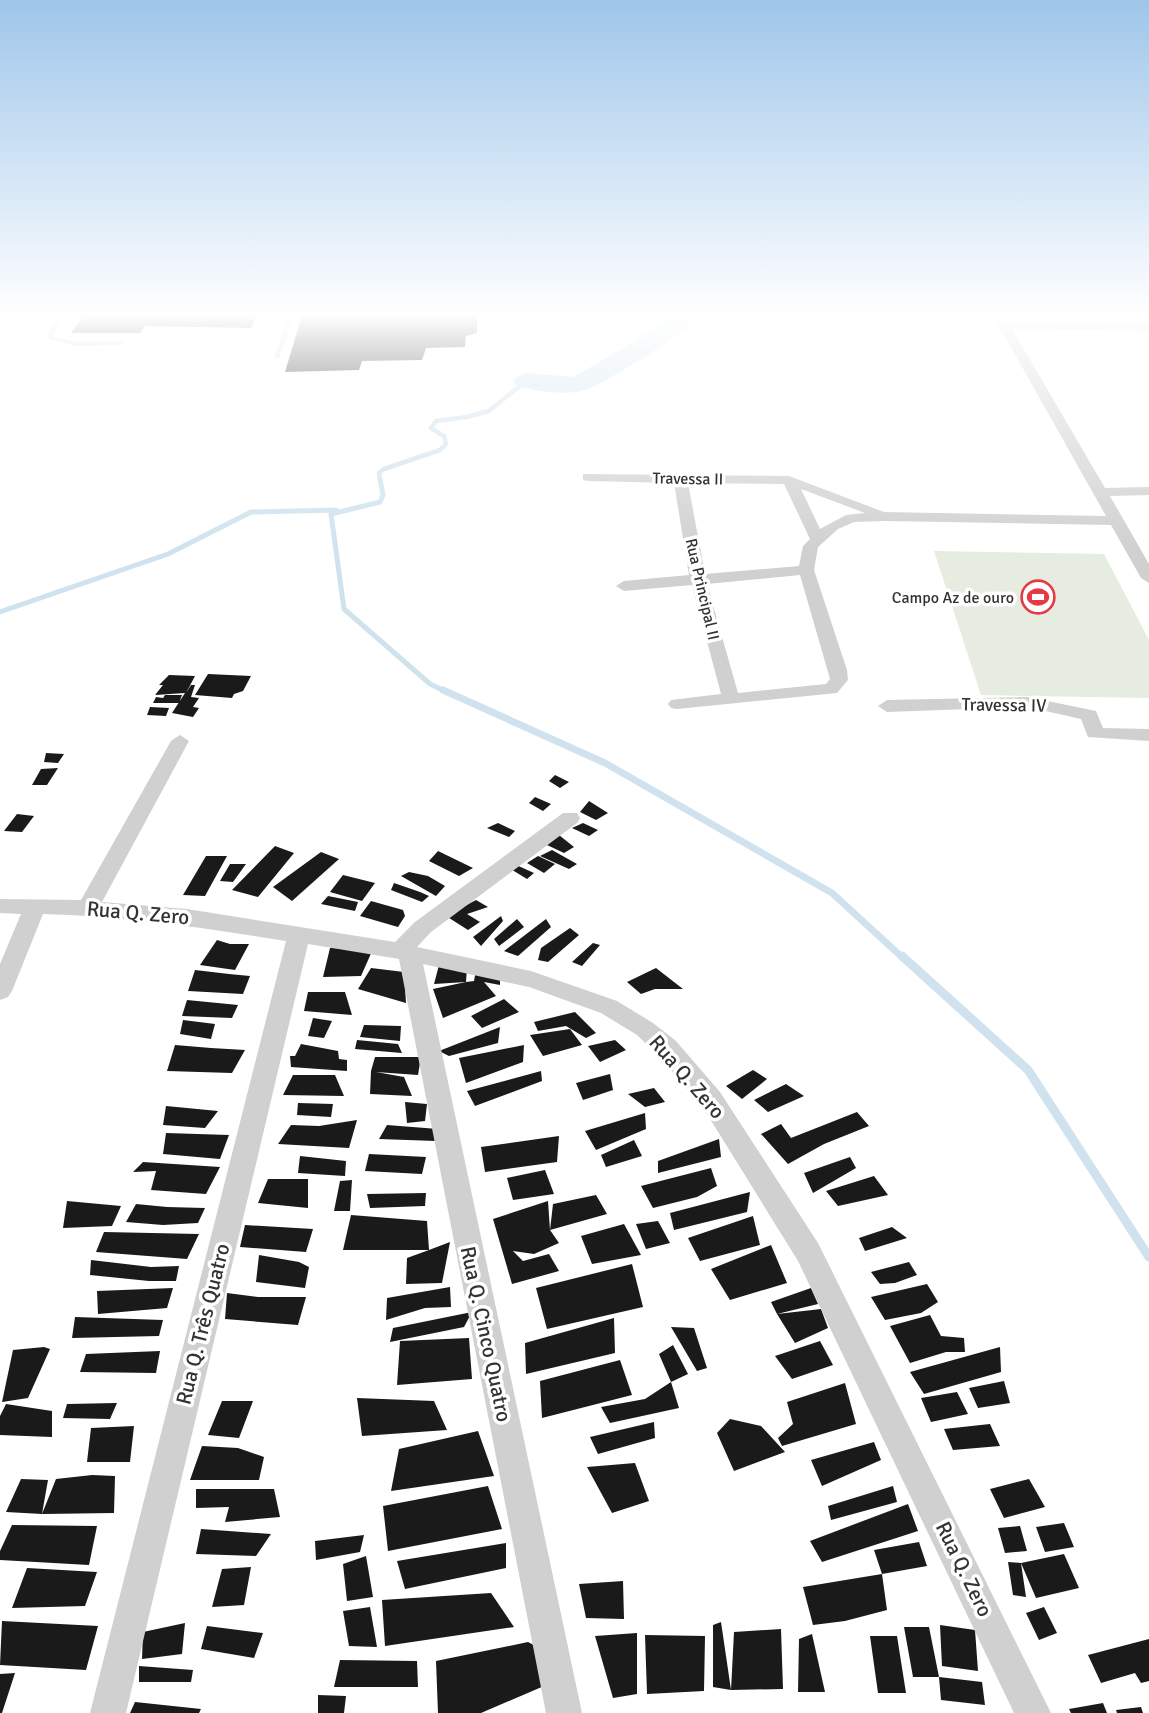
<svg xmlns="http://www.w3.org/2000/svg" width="1149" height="1713" font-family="Signika,sans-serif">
<rect width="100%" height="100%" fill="#fff"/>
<!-- green -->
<path fill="#e6ecdf" d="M934 551 1104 554 1149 640V698L981 695Z"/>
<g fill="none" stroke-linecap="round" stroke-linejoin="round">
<!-- stream-far3 -->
<path stroke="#cfe2ee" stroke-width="4.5" d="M380 480 379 473 384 469 440 450 446 444 444 436 431 428 436 421 467 417 489 411 526 381"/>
<!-- stream-far2 -->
<path stroke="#cfe2ee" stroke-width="5" d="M380 479 383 495 380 502 331 514 344 609 430 684 447 692
M0 612 168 554 251 512 336 510"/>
<!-- stream-far1 -->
<path stroke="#cfe2ee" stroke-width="7" d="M443 690 605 763 832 893 903 958"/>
<!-- stream -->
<path stroke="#cfe2ee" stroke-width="9" d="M902 956 1028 1070 1149 1257"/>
<!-- river -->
<path fill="#cfe2ee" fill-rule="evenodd" d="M678 312H704C693 329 602 386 582 391 561 395 538 391 517 386L513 381 517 376 526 373 573 377 629 345Z"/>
</g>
<!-- building -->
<path fill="#1a1a1a" d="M86 312H258L251 328 145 326 140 333H71Z
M303 312H477V333L466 336 465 347 426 348 422 360 362 361 359 370 285 372Z
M208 674 251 676 243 691 234 694 232 698 195 695Z
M169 675 195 676 186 693 191 685H195L191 697 199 698 193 707 199 708 193 717 172 713 185 693 155 695 163 685H159Z
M165 695H182L179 703H153L156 697 163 698Z
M150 707 169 708 166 716 147 715Z
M46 753 64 754 58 763 44 762Z
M58 768 47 785H32L41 769Z
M555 775 569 782 560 788 549 781Z
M535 797 551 804 543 811 529 803Z
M589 801 608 813 596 820 580 812Z
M17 814 34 816 22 832 4 831Z
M498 823 515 831 509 837 487 828Z
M583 823 598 830 589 836 572 828Z
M559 835 574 847 564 853 547 845Z
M275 846 294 853 258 897 232 890Z
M552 850 577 864 569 869 540 856Z
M438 851 473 868 459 876 429 861Z
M321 852 339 859 292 901 273 887Z
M206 856H227L205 896 183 895Z
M538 856 555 864 544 873 527 863Z
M230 864H246L233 882 220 881Z
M514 864 534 873 527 879 509 868Z
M409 872 428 876 445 886 436 896 401 876Z
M343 875 375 883 362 901 330 892Z
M394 883 420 892 429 896 422 902 391 890Z
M328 896 358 902 355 911 321 904Z
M476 900 488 907 467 914 480 922 468 930 446 916Z
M371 901 403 910 405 916 398 927 360 916Z
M501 916 503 921 481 946 473 937Z
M517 919 524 927 499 946 494 939Z
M546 919 551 927 518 956 504 951Z
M570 928 579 935 548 962 538 960 541 948Z
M217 940 230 944H249L235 970 200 965Z
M593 943 600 945 582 966 572 962Z
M330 948 373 949 361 976 323 977Z
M439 965 467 968 466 982 474 981 476 970 500 973V985L484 982 496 996 443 1018 433 989 466 982 434 984Z
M371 968 404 972 406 1003 358 989Z
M656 968 683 989H655L641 994 627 982Z
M195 970 229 974 250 976 243 994 188 991Z
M308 992H345L352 1015 304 1011Z
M504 999 519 1012 482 1028 471 1016Z
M187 1000 238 1005 232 1018 182 1016Z
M575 1012 596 1033 586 1038 566 1026 538 1031 534 1022Z
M313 1018 332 1021 324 1038 308 1036Z
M183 1020 215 1024 211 1039 180 1034Z
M364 1025 401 1026 400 1041 360 1037Z
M500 1027 498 1043 449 1056 439 1051Z
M570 1029 582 1045 543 1056 530 1035Z
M357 1040 398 1044 402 1053 355 1049Z
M615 1040 626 1050 600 1062 588 1046Z
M301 1044 338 1051 339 1059 347 1060V1071L291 1067 290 1056H295Z
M175 1045 211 1048 245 1050 232 1073 167 1071Z
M524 1045 523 1062 466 1083 459 1058Z
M375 1057H421L418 1075 376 1072 404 1077 412 1096 370 1094 371 1071Z
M753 1070 767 1079 742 1099 726 1086Z
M541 1071 542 1081 475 1106 467 1091Z
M610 1074 613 1090 583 1100 576 1083Z
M293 1075H335L344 1096 283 1095Z
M786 1084 804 1096 768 1112 754 1100Z
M654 1088 665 1102 645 1107 628 1094Z
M405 1102 427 1104 425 1121 407 1123Z
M298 1103 333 1104 331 1117 297 1115Z
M166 1106 218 1111 205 1128 163 1125Z
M857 1112 869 1126 824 1144 788 1164 761 1134 781 1124 791 1138Z
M645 1113 646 1129 596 1150 585 1131Z
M357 1120 349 1148 278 1144 291 1125 319 1126Z
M387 1125 438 1129 436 1141 379 1139Z
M166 1133 229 1135 220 1159 163 1154Z
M559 1136 557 1162 485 1172 481 1147Z
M719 1139 721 1157 658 1173V1161Z
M634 1140 642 1156 606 1167 601 1155Z
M369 1154 426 1157 422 1174 365 1171Z
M300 1156 346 1161 345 1176 298 1173Z
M850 1157 856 1168 813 1193 804 1173Z
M143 1162 220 1167 206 1194 151 1190 156 1171 133 1172Z
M711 1168 717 1186 697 1197 653 1208 641 1186Z
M545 1170 554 1194 513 1200 507 1178Z
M874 1176 888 1195 838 1206 826 1191Z
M268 1179H308V1208L258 1203Z
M352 1180 350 1211H334L340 1181Z
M750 1192 747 1212 674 1230 670 1213Z
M426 1193 425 1206 370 1208 367 1194Z
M596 1195 607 1214 550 1230 559 1243 534 1254 513 1251 523 1261 549 1254 559 1271 512 1284 493 1219 548 1201 550 1230 553 1204Z
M67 1201 121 1206 112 1226 63 1228Z
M136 1204 167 1207 205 1208 198 1223 163 1225 126 1222Z
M351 1215 427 1221 429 1250 450 1242 442 1283 406 1284 407 1258 429 1250H343Z
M753 1216 760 1245 700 1261 688 1238Z
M658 1221 670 1243 646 1249 636 1224Z
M624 1224 641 1255 592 1264 581 1236Z
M245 1225 313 1229 306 1252 240 1247Z
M892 1227 907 1238 865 1251 859 1238Z
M104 1232 199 1234 187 1259 96 1252Z
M771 1245 787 1283 730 1300 711 1269Z
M259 1255 299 1262 309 1267 305 1288 256 1282Z
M91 1260 151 1267 179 1266 176 1281H149L90 1275Z
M909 1262 917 1275 895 1283 880 1284 871 1272Z
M632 1264 643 1307 547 1329 536 1288Z
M927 1284 938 1302 921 1313 885 1320 871 1297Z
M450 1287 451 1307 425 1308 386 1320 387 1298Z
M173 1288 167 1308 98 1314 97 1291Z
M811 1288 818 1304 777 1314 771 1302Z
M227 1293 258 1297H306L298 1325 225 1319Z
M821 1309 828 1328 795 1343 777 1314Z
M472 1312 464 1327 390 1342 393 1328Z
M930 1315 941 1336 964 1338 965 1352H946L910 1363 890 1326Z
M75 1317 163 1320 159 1336 72 1338Z
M614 1318 615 1353 526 1374 525 1343Z
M671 1327 694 1328 707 1368 697 1371Z
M469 1338 472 1379 397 1385 400 1341Z
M820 1341 833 1365 792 1379 775 1356Z
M673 1345 688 1374 671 1382 679 1408 610 1423 601 1407 645 1399 671 1382 659 1354Z
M44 1347 50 1349 28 1398 2 1402 13 1350Z
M1000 1347 1001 1372 924 1394 910 1372Z
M160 1351 156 1373 80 1372 86 1354Z
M620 1360 632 1395 542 1418 540 1381Z
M1004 1381 1010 1403 978 1408 969 1388Z
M845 1383 856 1424 782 1446 778 1438 793 1424 787 1402Z
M957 1392 968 1414 931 1422 921 1398Z
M357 1398 434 1401 447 1430 362 1436Z
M222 1401H253L239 1438 208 1435Z
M117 1403 110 1419 63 1418 67 1404Z
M6 1404 52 1411V1437L0 1435V1416Z
M730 1419 761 1426 785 1452 734 1471 717 1433Z
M654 1422 655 1438 598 1454 590 1437Z
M990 1424 1000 1446 953 1450 944 1429Z
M134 1426 130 1462H87L91 1428Z
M478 1431 494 1476 391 1491 399 1449Z
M874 1442 881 1460 822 1486 811 1460Z
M202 1446 238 1448 264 1457 259 1480H190Z
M635 1463 649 1501 612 1513 587 1467Z
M92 1475 115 1476 114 1513 42 1514 56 1479Z
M21 1479 48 1480 42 1514 6 1512Z
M1029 1479 1045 1507 1004 1518 990 1489Z
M488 1486 502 1529 388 1551 383 1506Z
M893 1486 897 1502 831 1520 828 1506Z
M196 1489H274L280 1517 225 1522 229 1507 196 1508Z
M908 1504 918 1531 822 1562 810 1541Z
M1064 1523 1074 1547 1045 1552 1036 1527Z
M12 1525 97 1526 89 1565 0 1560V1551Z
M1020 1526 1027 1551 1005 1553 998 1528Z
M201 1529 271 1534 256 1556 196 1554Z
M364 1535 360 1552 316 1560 315 1541Z
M919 1542 927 1566 882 1574 874 1550Z
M506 1543V1568L405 1589 397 1561Z
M1064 1554 1079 1588 1036 1598 1021 1563 1026 1597 1013 1595 1008 1562 1021 1563Z
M366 1556 373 1597 347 1601 343 1564Z
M251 1567 244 1605 212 1607 222 1569Z
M27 1568 97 1572 85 1606 12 1608Z
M882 1574 887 1610 845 1621 813 1625 803 1587Z
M623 1581 624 1619 586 1618 579 1584Z
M491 1593 514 1627 385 1646 382 1600Z
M370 1607 377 1647 349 1646 343 1611Z
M1044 1607 1057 1633 1039 1640 1026 1613Z
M2 1621 98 1626 86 1670 0 1665Z
M721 1622 731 1690 713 1687V1625Z
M185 1623 182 1654 142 1659 143 1632Z
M940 1625 975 1630 978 1671 942 1666Z
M207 1626 263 1633 254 1658 201 1649Z
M904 1627H929L939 1677H913Z
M781 1629 783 1689 731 1690 734 1632Z
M637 1633V1694L613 1698 595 1636Z
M812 1634 825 1692H798L799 1639Z
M645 1635 705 1636 704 1691 647 1694Z
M870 1636H897L906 1693H878Z
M1149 1639V1681L1141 1683 1135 1673 1101 1683 1088 1655Z
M528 1642 547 1652 544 1686 481 1713H438L436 1661Z
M340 1660 417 1661 418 1687H334Z
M139 1666 193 1670 191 1682H139Z
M15 1673 2 1713H0V1674Z
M939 1677 982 1682 985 1705 941 1700Z
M318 1695 346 1696 344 1713H318Z
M135 1702 201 1709 199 1713H130Z
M1103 1703 1107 1713H1071L1069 1709Z
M1141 1707 1143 1713H1117L1116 1710Z"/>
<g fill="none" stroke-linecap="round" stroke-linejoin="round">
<!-- service -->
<path fill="#d0d0d0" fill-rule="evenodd" d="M63 312H69L55 331 54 337 76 342 120 341 123 343 120 345 76 346 49 339V331Z
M290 312H296L279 358 274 359Z"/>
<!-- minor -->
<path fill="#d0d0d0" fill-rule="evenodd" d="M991 312H1003L1008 322 1149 323V331L1012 329 1105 488 1149 487V495L1110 496 1149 564V583L1141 578 1111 525 885 521 854 522 838 529 818 547 814 570 847 670 848 680 837 693 677 709 671 708 668 704 671 700 721 694 692 585 624 591 616 586 624 581 689 575 674 483 588 481 583 480V474L789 476 884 512 1106 516ZM688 483 784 484 810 539 803 546 799 566 705 574ZM801 489 865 513 846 515 820 529ZM800 575 830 679 826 684 738 693 707 584Z
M1028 697 1096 711 1103 728 1149 729V741L1088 737 1081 719 1028 707 887 712 878 706 887 700Z
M180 735 189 741 102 902 187 909 395 942 415 922 563 813H577L580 818 577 823 431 932 417 947 531 971 617 1001 653 1023 676 1041 720 1092 818 1243 1051 1713H1014L798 1261 702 1106 658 1055 637 1035 601 1013 529 987 423 964 582 1713H546L399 959 308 944 126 1713H90L286 941C205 928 125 916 43 914L12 991 8 997 0 1000V964L21 914 0 913V899L81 900 171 741Z"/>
</g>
<!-- sky -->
<linearGradient id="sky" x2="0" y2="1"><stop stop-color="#9ec6ea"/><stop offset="0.57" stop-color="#fff"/><stop offset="1" stop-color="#fff" stop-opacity="0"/></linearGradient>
<rect width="1149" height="552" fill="url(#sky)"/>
<!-- icons -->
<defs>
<symbol id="stadium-ring" viewBox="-11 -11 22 22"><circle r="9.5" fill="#fff" stroke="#e63946" stroke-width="1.5"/><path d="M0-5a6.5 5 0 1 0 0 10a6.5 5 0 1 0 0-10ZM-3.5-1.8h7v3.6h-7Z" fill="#e63946"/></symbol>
</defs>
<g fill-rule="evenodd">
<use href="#stadium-ring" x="1019" y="578" width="38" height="38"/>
</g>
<g text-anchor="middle" stroke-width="7" stroke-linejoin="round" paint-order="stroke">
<!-- far-street labels -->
<g font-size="16" fill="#333" stroke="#fff">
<text transform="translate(688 478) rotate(1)" y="6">Travessa II</text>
<text transform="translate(703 589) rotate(77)" y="6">Rua Principal II</text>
</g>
<!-- far-poi labels -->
<g font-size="16" fill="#333" stroke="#fff" text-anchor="end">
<text x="1014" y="603">Campo Az de ouro</text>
</g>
<!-- street labels -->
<g font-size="18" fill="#333" stroke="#fff">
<text transform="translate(1004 705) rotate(1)" y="6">Travessa IV</text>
</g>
<!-- near-street labels -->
<g font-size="21" fill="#333" stroke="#fff">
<text transform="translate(138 913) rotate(5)" y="7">Rua Q. Zero</text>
<text transform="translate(687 1077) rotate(49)" y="7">Rua Q. Zero</text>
<text transform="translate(203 1324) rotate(-76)" y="7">Rua Q. Três Quatro</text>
<text transform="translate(486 1334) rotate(78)" y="7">Rua Q. Cinco Quatro</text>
<text transform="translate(964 1569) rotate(64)" y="7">Rua Q. Zero</text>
</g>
</g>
</svg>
